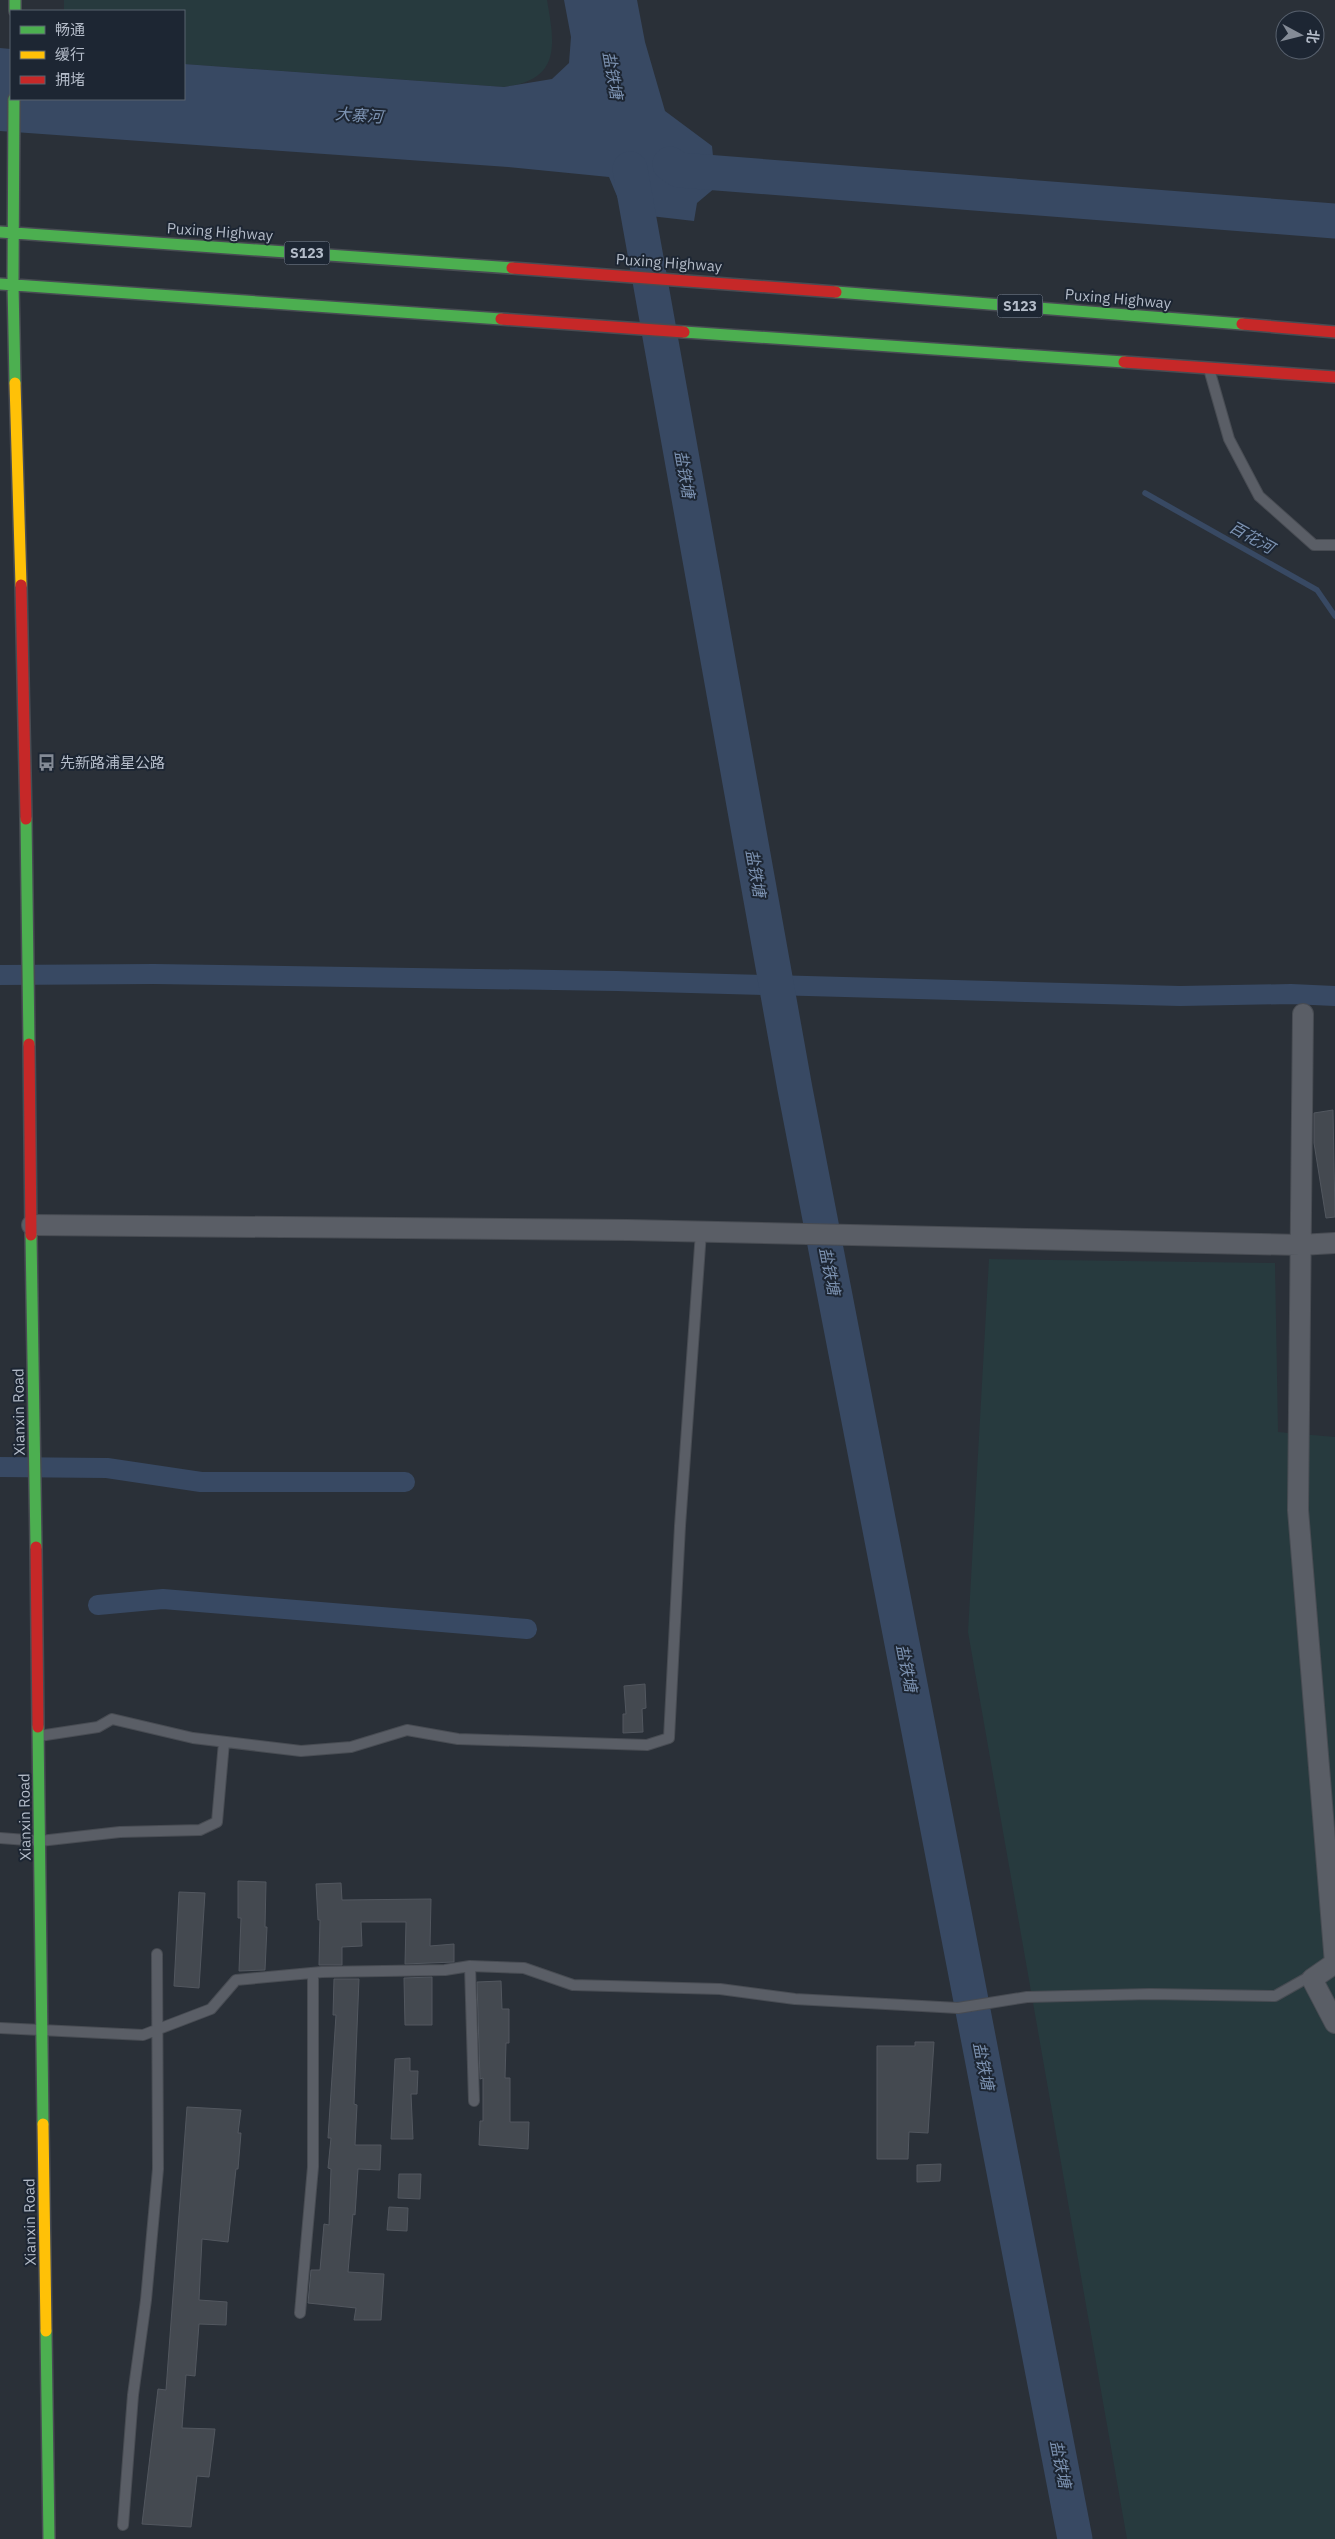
<svg xmlns="http://www.w3.org/2000/svg" width="1335" height="2539" font-family="'IBM Plex Sans','Noto Sans SC',sans-serif">
<rect width="100%" height="100%" fill="#2a3038"/>
<!-- green -->
<path fill="#273a3e" d="M64 0H547C555 45 561 80 504 87L184 64V11H64Z
M989 1259 1275 1263 1278 1432 1335 1437V2539H1127L968 1632Z"/>
<!-- water -->
<path fill="#384963" d="M564 0H637L645 42 665 111 712 146 716 187 697 203 694 221 624 213 609 177 508 167 0 131V48L11 49V99H184V64L504 87 552 79 569 63 571 37Z"/>
<g fill="none" stroke-linecap="round" stroke-linejoin="round">
<!-- stream -->
<path stroke="#384963" stroke-width="5.5" d="M1145 493 1317 590 1335 616"/>
<!-- canal -->
<path stroke="#384963" stroke-width="20" d="M0 975 154 974 617 981 1180 996 1291 994 1335 996
M0 1467 107 1468 201 1482H405
M98 1605 163 1599 527 1629"/>
<!-- river -->
<path stroke="#384963" stroke-width="35" d="M670 164 679 170 1335 221
M630 169 795 1089 1075 2539"/>
</g>
<!-- building -->
<path fill="#444950" stroke="#52575f" d="M1333 1110 1335 1217 1326 1218 1314 1143V1113Z
M645 1684 646 1708 642 1709 643 1732 623 1733V1714H626L624 1686Z
M238 1881 266 1882 265 1927H267L265 1970 239 1971 241 1918H238Z
M341 1883 342 1900 431 1899 430 1946 454 1944V1962L405 1964 406 1922H361L362 1946 342 1947V1965H319L320 1920H318L316 1884Z
M179 1892 205 1893 199 1988 174 1986Z
M432 1977V2025H405L404 1978Z
M334 1979H359L354 2104 357 2105 355 2145H381L380 2170 358 2169 355 2215 353 2214 348 2272 384 2274 381 2320H354L356 2308 308 2303 311 2270H320L324 2224 329 2225 331 2169 328 2168 331 2138H328L336 2015H333Z
M501 1981 502 2009H509V2043H506L505 2078H510V2122H529L528 2149 479 2145 480 2121H483V2078L480 2079 477 1982Z
M915 2042H934L928 2133 909 2132 908 2159H877V2046H915Z
M410 2058V2071H418L417 2094H411L413 2139H391L395 2059Z
M187 2107 241 2110 238 2133H241L238 2169H236L228 2242 202 2239 199 2300 227 2302 226 2325 199 2324 195 2376 186 2375 182 2428 215 2429 209 2477 197 2476 191 2527 142 2524 158 2389 166 2390Z
M941 2164 940 2181 917 2182V2165Z
M399 2174H421L420 2199 398 2198Z
M389 2207 408 2208 407 2231 387 2230Z"/>
<g fill="none" stroke-linecap="round" stroke-linejoin="round">
<defs>
<path id="lane" d="M1209 369 1229 439 1259 496 1314 545H1335
M39 1736 98 1727 112 1719 193 1738 301 1751 351 1747 407 1730 458 1739 647 1745 669 1738 680 1526 701 1232
M0 1838 40 1841 120 1832 200 1830 217 1822 224 1742
M470 1966 474 2101
M0 2028 143 2035 211 2009 236 1980 322 1972 445 1970 470 1966 524 1968 573 1985 720 1989 795 1999 958 2008 1027 1997 1150 1994 1275 1996 1314 1974
M300 2313 313 2167V1973
M123 2525 133 2395 146 2300 158 2169 157 1954"/>
<path id="street" d="M1303 1014 1298 1510 1335 1963 1312 1979 1335 2023
M32 1225 628 1230 1300 1245 1335 1243"/>
<path id="fast" d="M15 0V11
M14 99 13 284 15 383
M0 232 512 268
M0 284 501 319
M836 292 1242 324
M684 332 1124 362
M26 819 29 1044
M31 1235 36 1547
M38 1727 43 2124
M46 2331 49 2539"/>
<path id="slow" d="M15 383 21 585
M43 2124 46 2331"/>
<path id="jam" d="M512 268 836 292
M501 319 684 332
M1242 324 1335 332
M1124 362 1335 377
M21 585 26 819
M29 1044 31 1235
M36 1547 38 1727"/>
</defs>
<!-- lane casing -->
<use href="#lane" stroke="#484c53" stroke-width="12"/>
<!-- street casing -->
<use href="#street" stroke="#484c53" stroke-width="22"/>
<!-- fast casing -->
<use href="#fast" stroke="#484c53" stroke-width="14"/>
<!-- slow casing -->
<use href="#slow" stroke="#484c53" stroke-width="14"/>
<!-- jam casing -->
<use href="#jam" stroke="#484c53" stroke-width="14"/>
<!-- lane -->
<use href="#lane" stroke="#5a5e66" stroke-width="10"/>
<!-- street -->
<use href="#street" stroke="#5a5e66" stroke-width="20"/>
<!-- fast -->
<use href="#fast" stroke="#4caf50" stroke-width="11"/>
<!-- slow -->
<use href="#slow" stroke="#ffc107" stroke-width="11"/>
<!-- jam -->
<use href="#jam" stroke="#c62828" stroke-width="11"/>
</g>
<!-- icons -->
<defs>
<symbol id="bus-bare" viewBox="-9 -9 18 18"><path d="M-5-6H5V4H4V6H2V4H-2V6H-4V4H-5ZM-3.5-4V0h7V-4ZM-3.5 1.2v1.5H-2V1.2ZM2 1.2v1.5H3.5V1.2Z" fill="#848b96" stroke="#1d2633" stroke-width="2.5" paint-order="stroke"/></symbol>
</defs>
<g fill-rule="evenodd">
<use href="#bus-bare" x="34" y="750" width="25" height="25"/>
</g>
<g text-anchor="middle" stroke-width="4" stroke-linejoin="round" paint-order="stroke">
<!-- shield labels -->
<g fill="#1d2633" stroke="#878f9c" stroke-width="1">
<rect x="284.5" y="241.5" width="45" height="23" rx="4"/>
<rect x="997.5" y="294.5" width="45" height="23" rx="4"/>
</g>
<g font-size="14" font-weight="bold" fill="#b4bcc9">
<text x="307" y="258">S123</text>
<text x="1020" y="311">S123</text>
</g>
<!-- street labels -->
<g font-size="15" fill="#b4bcc9" stroke="#1d2633">
<text transform="translate(220 232) rotate(4)" y="5">Puxing Highway</text>
<text transform="translate(669 263) rotate(4)" y="5">Puxing Highway</text>
<text transform="translate(1118 299) rotate(5)" y="5">Puxing Highway</text>
<text transform="translate(19 1412) rotate(-91)" y="5">Xianxin Road</text>
<text transform="translate(25 1817) rotate(-91)" y="5">Xianxin Road</text>
<text transform="translate(30 2222) rotate(-91)" y="5">Xianxin Road</text>
</g>
<!-- poi labels -->
<g font-size="15" fill="#b4bcc9" stroke="#1d2633" text-anchor="start">
<text x="60" y="768">先新路浦星公路</text>
</g>
<!-- water labels -->
<g font-size="16" font-style="italic" fill="#7c92b1" stroke="#1d2633">
<text transform="translate(613 75) rotate(80)" y="6">盐铁塘</text>
<text transform="translate(359 115) rotate(4)" y="6">大寨河</text>
<text transform="translate(685 474) rotate(80)" y="6">盐铁塘</text>
<text transform="translate(1252 537) rotate(29)" y="6">百花河</text>
<text transform="translate(756 873) rotate(80)" y="6">盐铁塘</text>
<text transform="translate(830 1271) rotate(79)" y="6">盐铁塘</text>
<text transform="translate(907 1668) rotate(79)" y="6">盐铁塘</text>
<text transform="translate(984 2066) rotate(79)" y="6">盐铁塘</text>
<text transform="translate(1061 2464) rotate(79)" y="6">盐铁塘</text>
</g>
</g>
<!-- legend -->
<rect x="10" y="10" width="175" height="90" fill="#1d2633" stroke="#59626f"/>
<rect x="20" y="26" width="25" height="8" fill="#4caf50" stroke="#59626f"/>
<text x="55" y="35" font-size="15" fill="#b4bcc9">畅通</text>
<rect x="20" y="51" width="25" height="8" fill="#ffc107" stroke="#59626f"/>
<text x="55" y="60" font-size="15" fill="#b4bcc9">缓行</text>
<rect x="20" y="76" width="25" height="8" fill="#c62828" stroke="#59626f"/>
<text x="55" y="85" font-size="15" fill="#b4bcc9">拥堵</text>
<!-- north arrow -->
<g transform="translate(1300 35) rotate(97)"><circle r="24" fill="#1d2633" stroke="#59626f"/>
<path d="M0-4L9 19L0 12L-9 19Z" fill="#848b96"/>
<text y="-8" font-size="14" font-weight="bold" text-anchor="middle" fill="#b4bcc9">北</text>
</g>
</svg>
